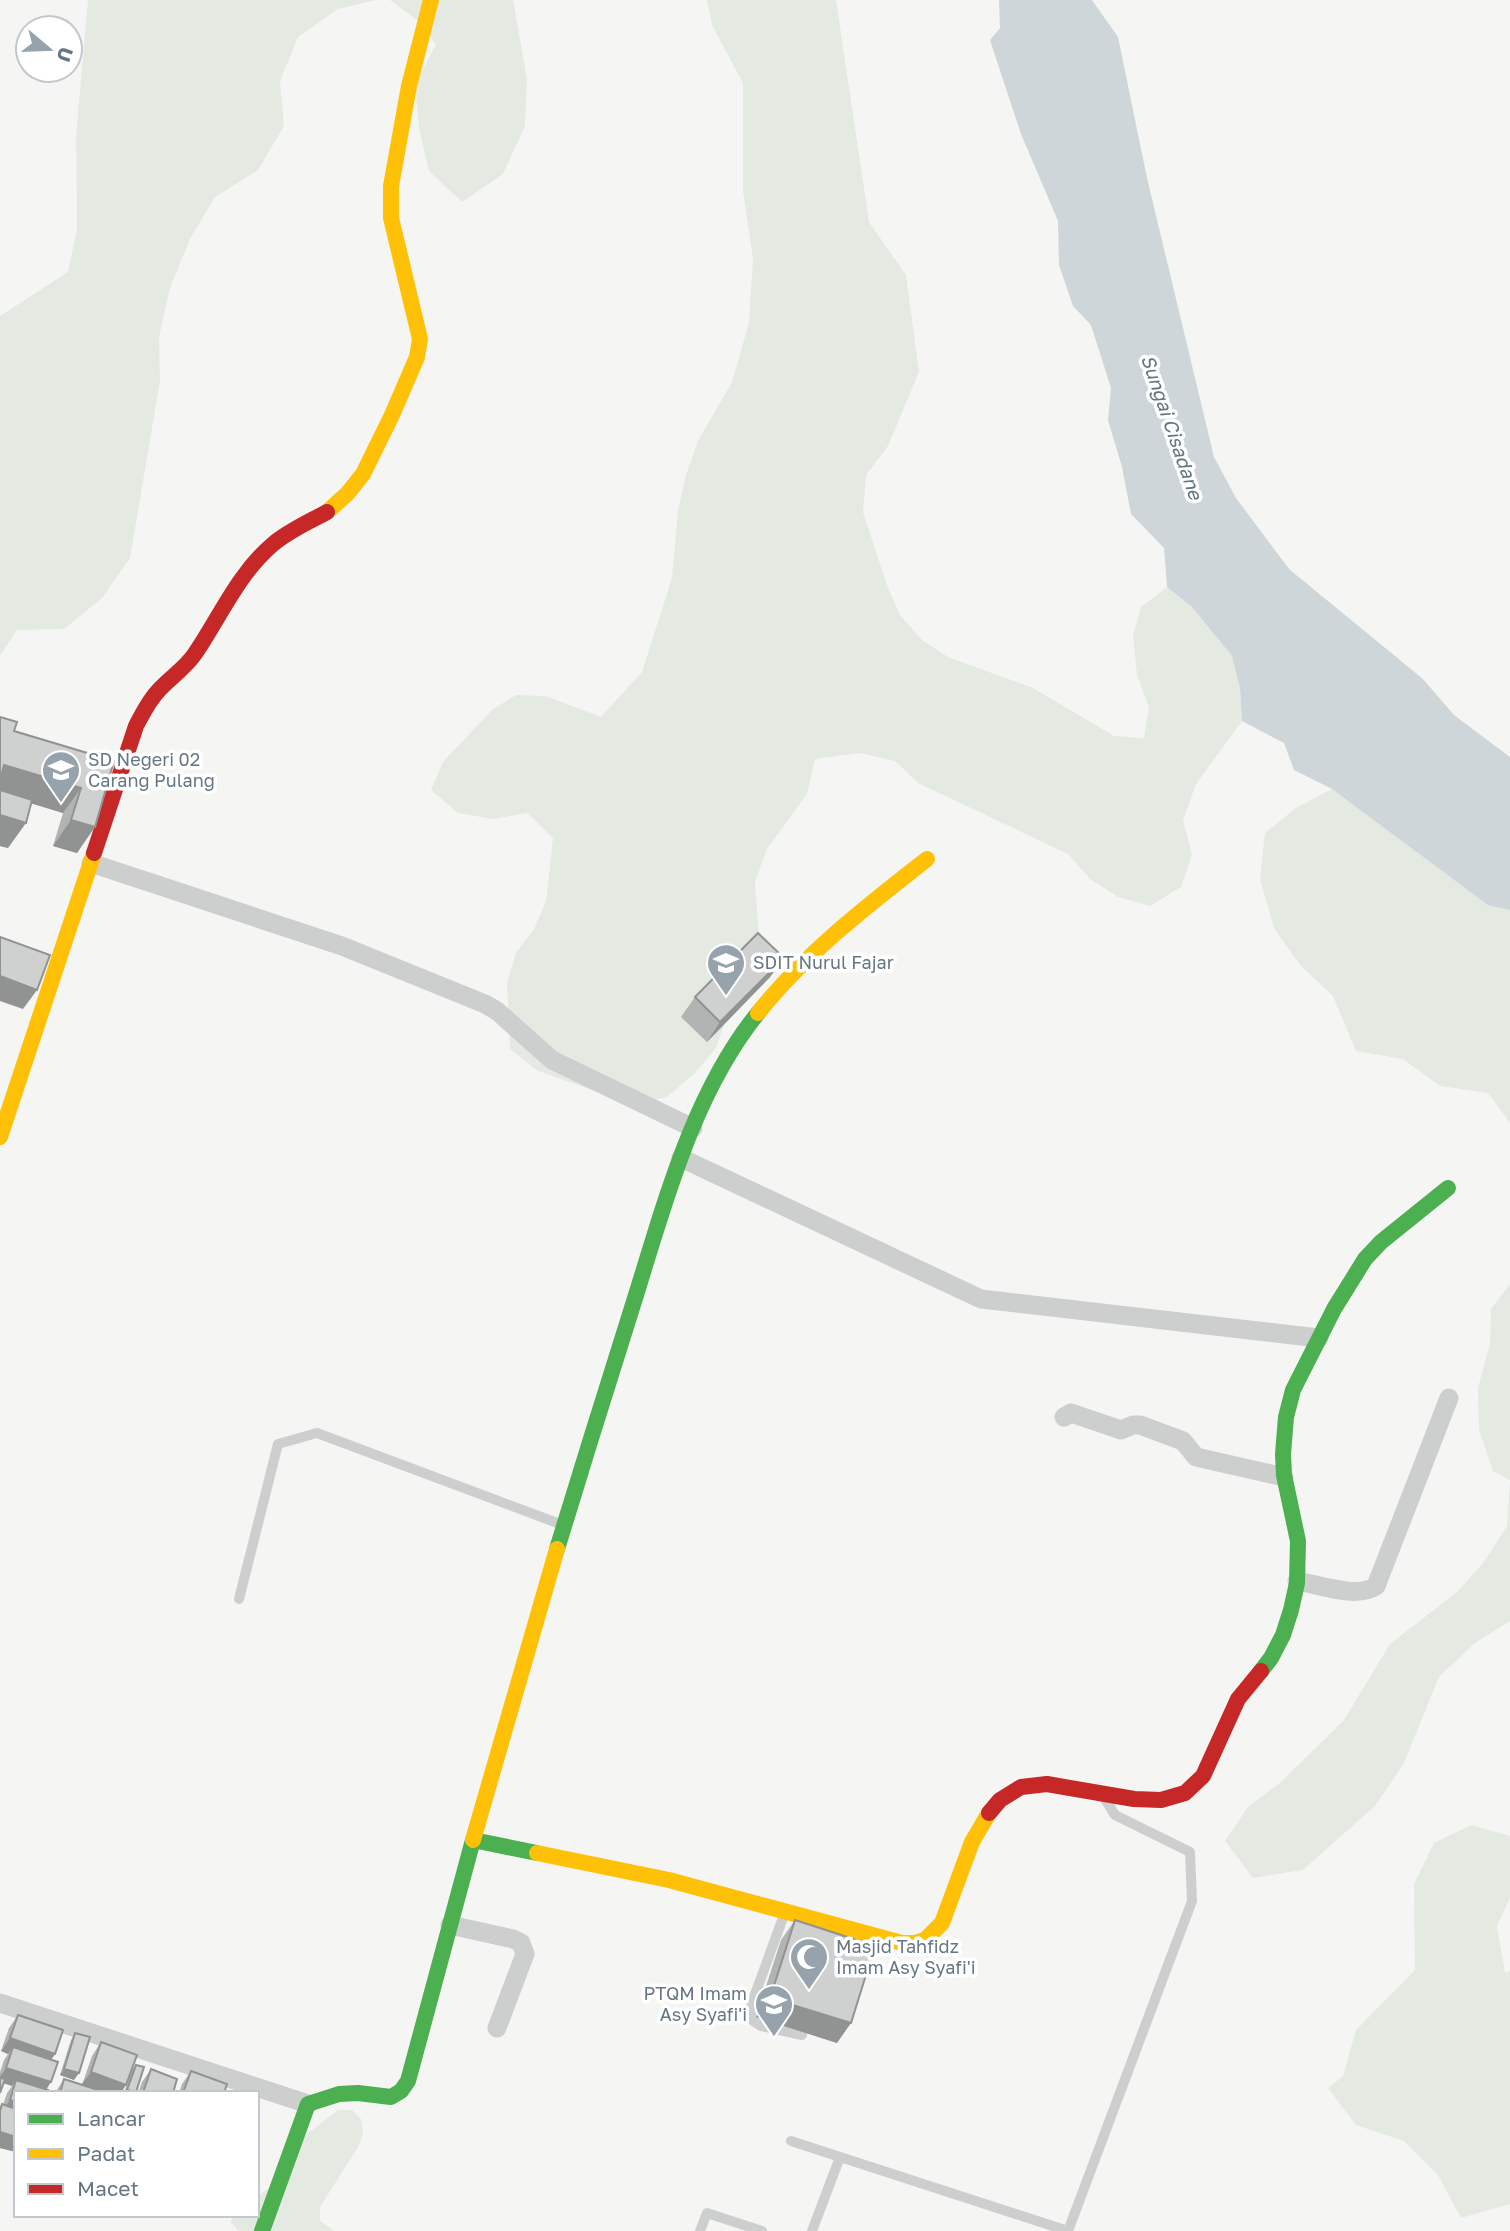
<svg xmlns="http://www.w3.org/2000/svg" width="1510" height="2231" font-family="'Golos Text',sans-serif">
<rect width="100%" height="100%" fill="#f5f6f4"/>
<!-- green -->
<path fill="#e4e9e2" d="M88 0H376L338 9 298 37 280 81 284 126 258 170 215 197 190 239 170 288 159 337 160 381 130 558 102 598 64 629 17 630 0 656V316L68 272 77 230 76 136Z
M390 0H513L527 79 525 126 503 174 462 202 429 171 419 128 415 83 436 45 424 25Z
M707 0H836L869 222 906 275 919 372 888 446 866 475 863 512 887 585 900 615 922 640 948 657 1033 688 1114 736 1144 738 1149 707 1137 675 1133 636 1141 607 1167 587 1192 607 1232 656 1240 689 1242 721 1196 784 1183 820 1192 855 1181 887 1150 906 1118 897 1090 879 1068 854 918 783 895 761 860 753 815 759 807 794 767 849 755 882 760 952 727 1016 716 1048 695 1073 667 1097 633 1105 536 1070 510 1049 507 983 516 953 534 929 546 901 553 838 527 813 493 819 458 813 431 790 443 762 492 710 516 695 546 696 601 717 642 672 672 578 678 511 686 475 698 441 732 382 749 323 753 258 743 191V83L712 25Z
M1332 789 1510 910V1123L1488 1093 1440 1086 1403 1059 1356 1051 1333 996 1300 965 1274 928 1260 879 1265 833 1296 808Z
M1510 1284V1621L1475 1643 1439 1677 1403 1765 1375 1806 1303 1870 1253 1878 1225 1841 1248 1807 1281 1782 1344 1720 1390 1644 1457 1592 1484 1562 1507 1526 1510 1480 1493 1471 1479 1430 1478 1388 1490 1344 1491 1309Z
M1471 1825 1510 1836V1898L1497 1926 1505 1973 1510 1971V2204L1461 2218 1438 2175 1404 2141 1356 2125 1328 2088 1343 2076 1356 2030 1415 1970 1414 1884 1434 1843Z
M338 2110H352L361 2119 363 2134 358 2147 320 2207V2221L335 2231H239L230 2222 236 2215H257V2196L279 2182 303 2137Z"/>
<!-- water -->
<path fill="#ced6d9" d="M999 0H1092L1118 37 1147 178 1214 457 1236 498 1289 569 1423 679 1454 715 1510 757V910L1488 905 1332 789 1294 770 1284 743 1242 721 1240 689 1232 656 1192 607 1167 587 1164 548 1131 514 1122 467 1108 420 1111 388 1091 325 1073 306 1059 265 1058 221 1021 134 990 40 1000 28Z"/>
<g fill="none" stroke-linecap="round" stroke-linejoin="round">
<!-- lane -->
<path stroke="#cdcfcf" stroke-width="10" d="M239 1599 278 1444 317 1433 560 1524
M784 1915 750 2008 752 2020 761 2026 802 2035
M791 2141 1068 2231
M700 2231 707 2213 762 2231
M812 2231 840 2157
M1068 2231 1192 1901 1190 1852 1115 1815 1105 1799"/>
<!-- street -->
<path stroke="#cdcfcf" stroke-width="19" d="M91 863 342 946 485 1004 497 1011 552 1060 693 1128
M681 1158 981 1299 1319 1338
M1064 1417 1071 1413 1121 1430 1133 1425H1140L1183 1441 1196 1457 1284 1477
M1297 1581C1320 1585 1357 1599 1376 1586L1449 1398
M450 1925 513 1939 521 1943 525 1954 497 2028
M0 2003 308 2104"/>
<!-- fast -->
<path stroke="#4caf50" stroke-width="16" d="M557 1549C583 1464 609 1380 636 1295 666 1199 694 1092 758 1013
M1261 1671 1271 1658 1283 1635 1291 1610 1297 1583 1298 1541 1284 1475 1283 1454 1286 1417 1293 1390 1334 1309 1365 1259 1381 1242 1448 1188
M262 2231 308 2104 339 2094 358 2093 391 2097 401 2091 408 2081 473 1840 537 1853"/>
<!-- slow -->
<path stroke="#ffc107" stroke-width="16" d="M327 512 347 494 363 474 392 415 417 357 420 339 391 218V186L409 86 431 0
M758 1013C806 953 867 906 927 859
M0 1137 94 853
M473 1840 557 1549
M537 1853 669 1880 902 1943H915L925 1940 942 1923 972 1842 989 1813"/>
<!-- jam -->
<path stroke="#c62828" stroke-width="16" d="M94 853 136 726C143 713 149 700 159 690 170 678 185 668 194 655 219 619 237 575 272 545 288 531 309 522 327 512
M989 1813 1000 1800 1021 1787 1047 1784 1134 1799 1161 1800 1185 1793 1203 1776 1238 1699 1261 1671"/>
</g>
<!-- wall -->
<path fill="#b2b4b4" d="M0 717 14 731 114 761 77 853 53 846 63 813 31 803 8 848 0 846Z
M784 958 770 977 707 1042 681 1017 695 997Z
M795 1920 837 2043 756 2017 781 1940Z
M18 2015 55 2054 51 2060 16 2093V2152L0 2148V2107L2 2104 3 2105 7 2093 12 2086 3 2083 0 2093V2072L4 2060 8 2054 1 2051 9 2028Z
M75 2033 74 2080 60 2075 71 2040Z
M101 2042 121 2093H102L98 2091 97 2093H55L64 2079 82 2085 92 2056Z
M136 2065 144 2067 135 2093H124L131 2071Z
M151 2069 173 2093H138L142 2082Z
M191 2071 224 2093H179L182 2084Z"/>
<!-- shaded-wall -->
<path fill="#919292" d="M4 765 81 788 63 813 0 794V771Z
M0 815 26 823 8 848 0 846Z
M71 820 95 827 77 853 53 846Z
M784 958 770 977 707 1042 720 1022Z
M0 976 37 990 23 1009 0 1001Z
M770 1998 851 2023 837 2043 756 2017Z
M10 2038 55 2054 46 2067 13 2047 8 2054 1 2051Z
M6 2068 51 2082 44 2093 16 2080 12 2086 0 2082V2077Z
M64 2069 79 2073 74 2080 60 2075Z
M91 2072 126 2085 121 2093 110 2089 108 2093H102L81 2085Z
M10 2100 16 2102V2118L1 2113Z
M0 2132 16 2137V2152L0 2148Z"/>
<!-- building -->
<path fill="#cfd1d1" stroke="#919292" stroke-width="2" d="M0 717 17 722 14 731 114 761 95 827 71 820 81 788 4 765 0 780Z
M0 790 32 800 26 823 0 815Z
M758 933 784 958 720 1022 695 997Z
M0 937 50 955 37 990 0 976Z
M795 1920 875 1946 851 2023 770 1998Z
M18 2015 63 2030 55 2054 10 2038Z
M75 2033 90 2037 79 2073 64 2069Z
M101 2042 137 2055 126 2085 91 2072Z
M13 2047 58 2062 51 2082 6 2068Z
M136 2065 144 2067 136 2092 127 2090Z
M151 2069 177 2079 173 2093H143Z
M191 2071 227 2084 224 2093H183Z
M0 2078 5 2079 0 2093Z
M64 2079 98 2090 97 2093H60Z
M16 2080 48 2090 47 2093H16V2102L10 2100Z
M110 2089 121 2093H109Z
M2 2104 16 2109V2137L0 2132V2111Z"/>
<!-- icons -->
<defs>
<symbol id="school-pin" viewBox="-11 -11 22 30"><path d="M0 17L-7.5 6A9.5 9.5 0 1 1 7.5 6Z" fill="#97a3ac" stroke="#fff"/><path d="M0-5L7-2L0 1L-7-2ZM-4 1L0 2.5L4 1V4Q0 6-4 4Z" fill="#fff"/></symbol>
<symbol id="mosque-pin" viewBox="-11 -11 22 30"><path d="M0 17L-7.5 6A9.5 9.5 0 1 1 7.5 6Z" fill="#97a3ac" stroke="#fff"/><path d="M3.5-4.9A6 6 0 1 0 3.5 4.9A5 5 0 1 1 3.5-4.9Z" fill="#fff"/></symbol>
</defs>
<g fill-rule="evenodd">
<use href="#school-pin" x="39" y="748" width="44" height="60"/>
<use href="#school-pin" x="704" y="941" width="44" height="60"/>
<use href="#mosque-pin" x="787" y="1935" width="44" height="60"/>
<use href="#school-pin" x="752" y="1982" width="44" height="60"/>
</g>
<g text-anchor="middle" stroke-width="7" stroke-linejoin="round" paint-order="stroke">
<!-- poi labels -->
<g font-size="18" fill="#657685" stroke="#fff" text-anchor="start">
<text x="88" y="766">SD Negeri 02<tspan x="88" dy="21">Carang Pulang</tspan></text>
<text x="753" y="969">SDIT Nurul Fajar</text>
<text x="836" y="1953">Masjid Tahfidz<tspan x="836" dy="21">Imam Asy Syafi'i</tspan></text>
<text x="747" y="2000" text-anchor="end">PTQM Imam<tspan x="747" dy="21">Asy Syafi'i</tspan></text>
</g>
<!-- water labels -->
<g font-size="19" font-style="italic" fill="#607781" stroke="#fff">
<text transform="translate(1172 427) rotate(71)" y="7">Sungai Cisadane</text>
</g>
</g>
<!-- legend -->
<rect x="14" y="2091" width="245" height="126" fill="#ffffff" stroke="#c1c8ce" stroke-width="2"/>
<rect x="28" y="2114" width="35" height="10" fill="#4caf50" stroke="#c1c8ce" stroke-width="2"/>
<text x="77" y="2126" font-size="21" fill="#657685">Lancar</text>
<rect x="28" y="2149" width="35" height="10" fill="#ffc107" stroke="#c1c8ce" stroke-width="2"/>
<text x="77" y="2161" font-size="21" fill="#657685">Padat</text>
<rect x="28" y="2184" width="35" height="10" fill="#c62828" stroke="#c1c8ce" stroke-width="2"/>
<text x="77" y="2196" font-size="21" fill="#657685">Macet</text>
<!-- north arrow -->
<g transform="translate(49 49) rotate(109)"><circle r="33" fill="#ffffff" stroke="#c1c8ce" stroke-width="2"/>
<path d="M0-5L12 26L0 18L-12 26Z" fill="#97a3ac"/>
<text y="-10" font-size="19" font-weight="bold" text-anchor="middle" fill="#657685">U</text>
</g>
</svg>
